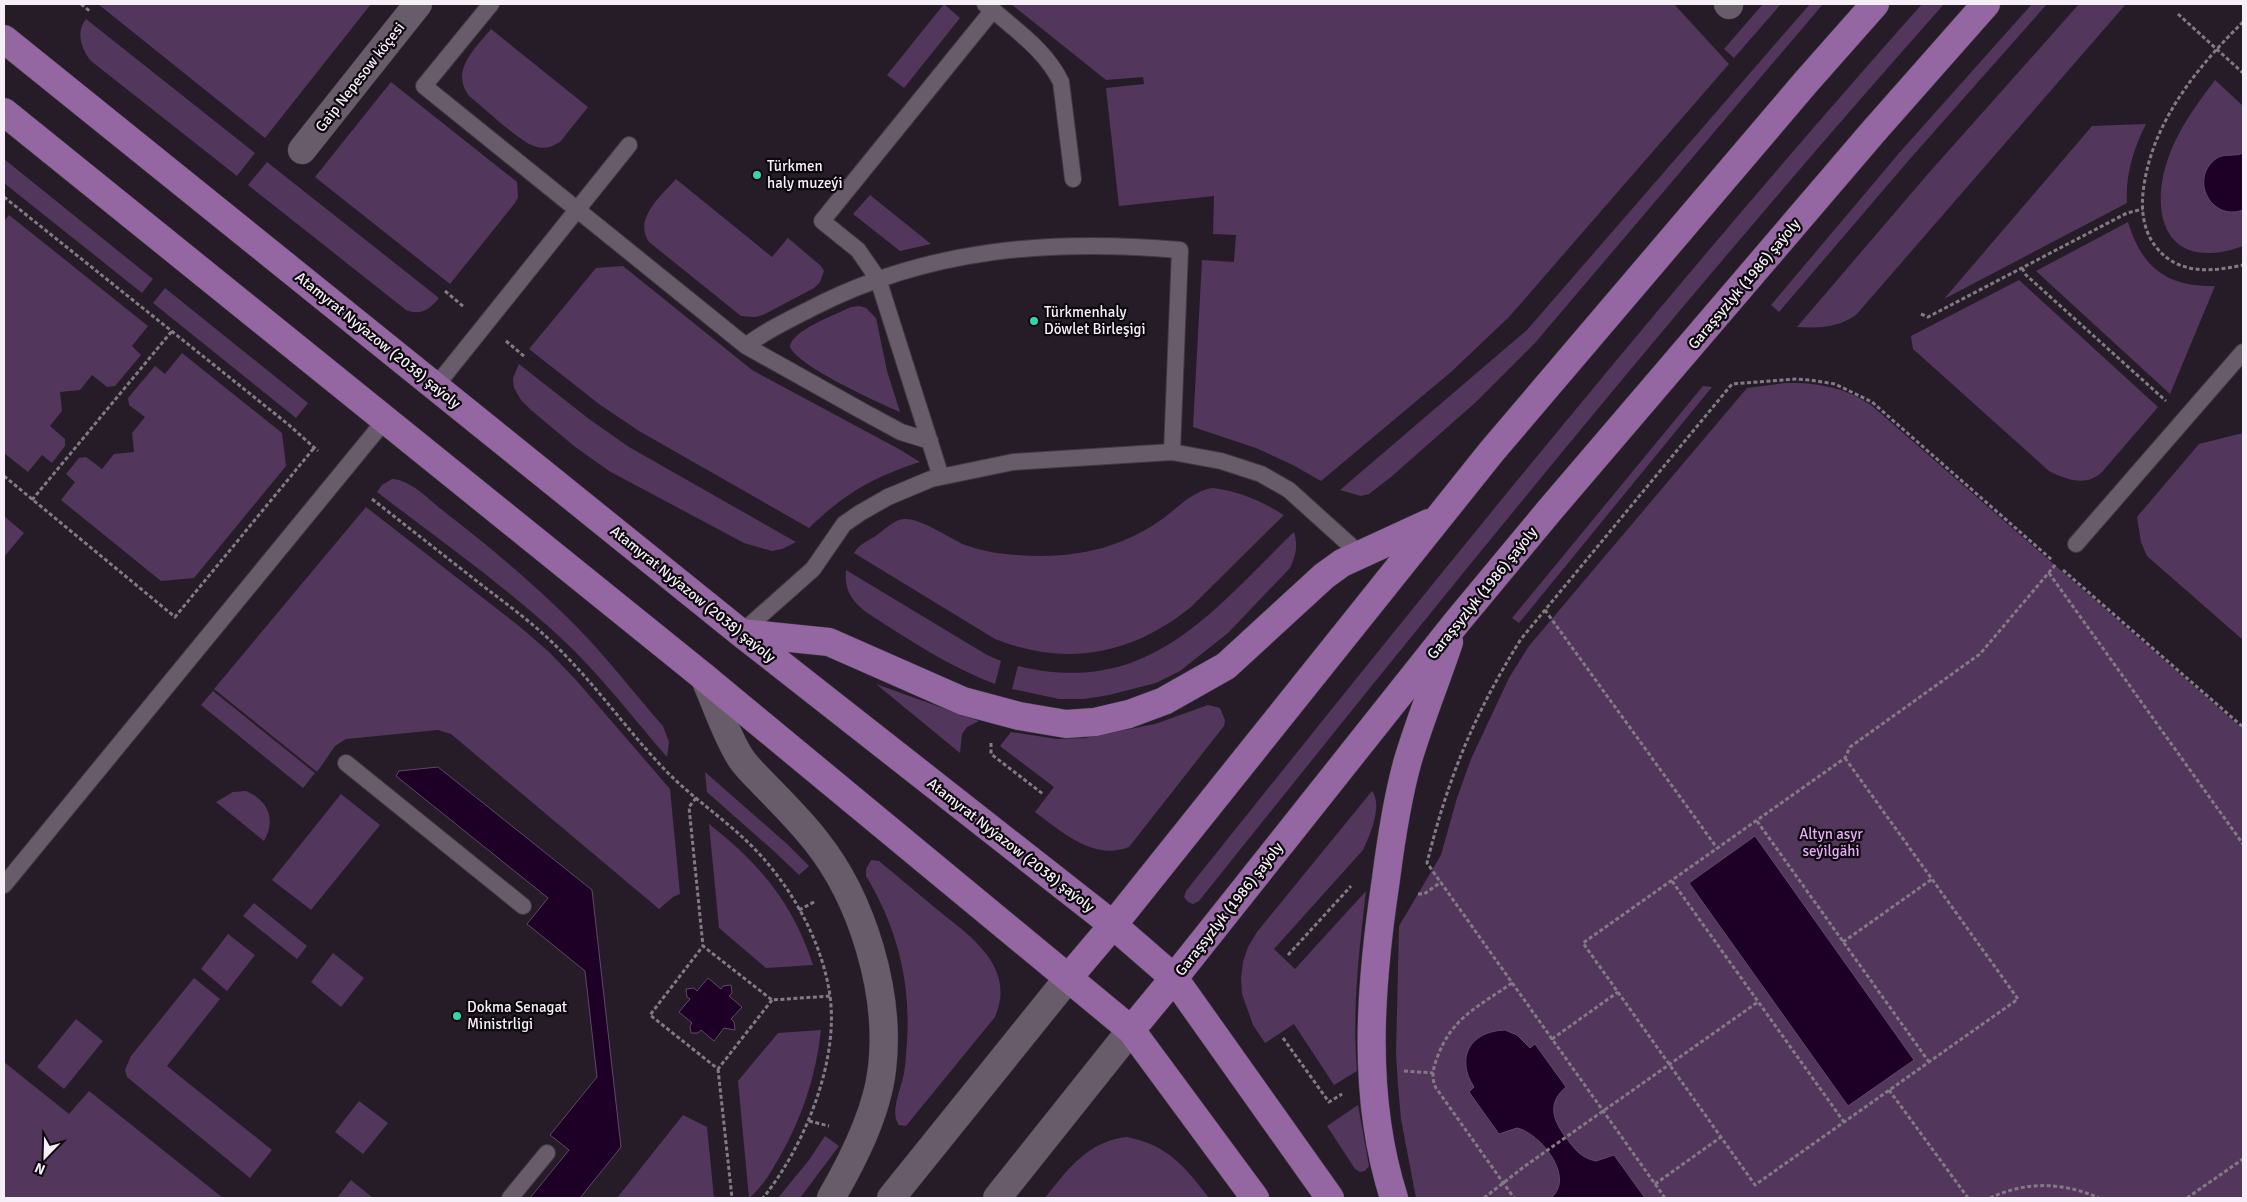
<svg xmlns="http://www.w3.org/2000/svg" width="2247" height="1202" font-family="Signika,sans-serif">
<rect width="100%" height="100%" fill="#251c28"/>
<!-- green -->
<path fill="#53365c" d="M98 4H371L265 138Z
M944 4 960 18 904 88 887 75Z
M1011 4H1674L1729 64 1509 317 1451 372 1321 481 1293 465 1256 448 1193 427 1202 260 1234 262 1236 235 1213 234 1214 196 1119 206 1106 88 1144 84 1143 77 1106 80Z
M1763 4H1781L1734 58 1724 49Z
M1810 4H1823L1535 343 1476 402 1391 477 1369 494 1361 496 1340 490 1527 330Z
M1922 4H1944C1686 295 1442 597 1199 901L1193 904 1188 902 1184 897 1186 891C1426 591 1667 291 1922 4Z
M2032 4H2047L1909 160 1779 312 1771 305 1900 152Z
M2079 4H2126L1856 315C1837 328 1819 328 1797 327L1927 175Z
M86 19 255 153 237 176 91 61C82 50 75 32 86 19Z
M491 29 588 107 560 142C552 147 543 150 534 146 519 141 484 108 469 96 450 70 475 49 491 29Z
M2215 80 2243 106V246C2163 275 2146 210 2172 148 2183 123 2199 101 2215 80Z
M391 82 517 182 518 197 515 203 450 284 315 177Z
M2146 124C2134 147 2125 176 2127 203L1944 299 2092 126Z
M4 159 153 279 142 293 4 183Z
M267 162 439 298C430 309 421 316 406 310L248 185Z
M676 179 772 257 788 238 821 266 824 271 820 282 814 288 763 315 755 317 741 316 649 242C633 219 661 196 676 179Z
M870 195 931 244 900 251 853 214Z
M9 215 148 326 132 346 141 355 115 386 107 387 92 375 80 390 60 392 62 411 50 426 65 439V446L52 463 42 455 28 472 4 453V221Z
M2128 222C2142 268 2167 287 2215 286L2170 394 2036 271Z
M623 266 752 370 897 448 920 462C873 477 844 494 809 528L639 431 599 404 529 349 596 268Z
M2019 280 2158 407 2102 472C2086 487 2067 480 2049 471L1913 349 1911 336Z
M165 288 308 403 296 418 153 303Z
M859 306 866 308 876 318 887 371 900 412C877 402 799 367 790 347 790 331 837 314 851 307Z
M182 353 282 433 286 466 194 578 161 581 61 500 75 482 66 474 79 458 86 457 102 469 114 454 134 452 132 433 145 417 129 405 128 398 155 366 165 374Z
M519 364 589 419 629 447 796 542 782 549 772 551 744 543 609 471 574 446 531 410 521 400 514 388 513 378Z
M1785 383C1815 382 1845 387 1871 405L2243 729V1198H1416L1401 1119 1398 1085 1396 1054 1399 926 1441 855 1457 798 1471 759 1509 678 1529 646 1747 388Z
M1703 386 1712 387 1519 623 1512 618Z
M2243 433V640L2147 556 2141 542 2137 517 2199 444Z
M392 479C412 480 430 501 446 513 490 547 533 583 573 623 605 655 633 692 663 726L669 742 667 757C632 717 600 674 561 638 504 585 438 539 377 492L382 485Z
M1212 488C1237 490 1263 502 1284 515L1191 607C1132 655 1065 667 995 639L854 553C859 544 868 541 877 535 884 530 891 523 899 520 916 514 948 538 965 545 982 551 999 554 1017 555 1067 559 1115 551 1158 522 1176 510 1190 492 1212 488Z
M366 507 519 626 549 652 576 680 670 789 680 894 673 897 659 909 451 734 438 730 346 739 335 746 317 772 214 689Z
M4 516 24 533 4 557Z
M1294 532C1298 546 1296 555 1290 568L1228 633 1180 671 1156 683 1109 695 1084 699H1059L1012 689 1018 666C1149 698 1211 612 1294 532Z
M846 570 987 655 1001 661 995 684C950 667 909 640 869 614 852 602 844 591 846 570Z
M876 684 979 721 967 727 962 734 960 753Z
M213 691 315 773 303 788 201 705Z
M1208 705 1220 708 1225 720 1224 726 1129 847C1094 861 1062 832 1035 812L1054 787 1000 746 1011 732 1057 739 1085 738 1155 724Z
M705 772 786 843 809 866 799 875 776 853 707 792Z
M246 791C269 801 276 820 264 841L216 802 233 792Z
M1372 791C1383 806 1370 835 1363 850L1274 949 1295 969 1366 891C1359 951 1352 1010 1357 1071L1334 1085 1294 1024 1265 1043 1253 1025 1242 994 1241 978 1243 962 1248 947 1257 932Z
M341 794 380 825 311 910 272 880Z
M709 824C759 863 793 903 813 965L766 968 719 928Z
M871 860 879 861C899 878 919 894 939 911 973 938 1016 968 995 1017L906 1126 899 1125C889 1112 902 1087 904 1073 906 1063 906 1052 907 1042 911 982 897 927 866 876V869Z
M254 903 307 946 297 959 243 916Z
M228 934 255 955 227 991 201 969Z
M333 953 364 978 341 1007 311 982Z
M194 978 220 999 167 1066 272 1150 250 1178 127 1077 125 1070 131 1056Z
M76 1019 103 1041 64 1089 37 1067Z
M821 1030C816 1076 802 1118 779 1158 771 1172 761 1189 749 1198L738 1081 778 1033Z
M4 1062 69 1114 89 1091 223 1198H4Z
M359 1101 388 1123 363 1154 335 1132Z
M1358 1105 1369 1166 1365 1171 1360 1172 1355 1169 1327 1126Z
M683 1115 707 1127 714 1198H617Z
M825 1136 839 1146 800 1198H778L809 1160Z
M1127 1137C1168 1145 1185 1167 1209 1198H1045C1068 1169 1088 1141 1127 1137Z
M351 1180 373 1198H337Z"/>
<!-- water -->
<path fill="#1e0027" stroke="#5f4866" d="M2243 153V210C2211 222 2188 178 2217 158 2225 153 2235 157 2243 153Z
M438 767 592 890 621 1147 580 1198H530L569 1150 550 1135 597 1077 585 971 527 924 548 898 396 776 399 771Z
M1755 836 1914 1060 1848 1106 1689 883Z
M708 978 721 989 723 986 731 985 732 993 729 996 742 1007 731 1019 734 1022 735 1030 724 1028 714 1041 701 1030 698 1033H691L690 1026 692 1023 679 1012 690 999 687 997 686 989 694 988 697 991Z
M1505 1030 1517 1035 1530 1048 1535 1044 1566 1087C1548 1102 1552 1118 1564 1135 1574 1148 1580 1158 1596 1161L1614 1155 1645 1198H1551C1576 1177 1540 1133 1517 1128L1499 1134 1469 1092 1474 1087C1455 1058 1470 1031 1505 1030Z"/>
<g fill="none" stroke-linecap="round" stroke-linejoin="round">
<defs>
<path id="lane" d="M491 4 424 86 746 346 864 412 901 432 930 441
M993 10C1018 32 1046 51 1061 82L1073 179
M746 346C766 330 789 320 812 308 929 248 1051 239 1180 250L1172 452
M435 387 629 145
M941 477 878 279 858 250 822 221 993 10 985 4
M2076 544 2243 352
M741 633 813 569 844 524 860 513 888 497 931 479 1013 462 1172 452 1221 461 1261 474 1289 490 1361 555
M346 763 523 906
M4 885 386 419
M510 1198 547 1153"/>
<path id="street" d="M1728 4 1729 5
M302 150 418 4"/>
<path id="secondary" d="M704 677C716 703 725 733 740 757 745 765 753 773 760 780 779 800 799 819 816 841 863 900 891 994 882 1069 877 1113 853 1160 831 1198
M891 1198 1069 977
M997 1198 1131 1030"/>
<path id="primary" d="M4 39 741 633 1113 925 1174 978 1330 1198
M4 112 704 677 1131 1030 1255 1198
M741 633 829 642 963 701 1019 716 1066 724 1095 722 1129 714 1164 701 1226 666 1324 576 1342 563 1429 523
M1069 977 1113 925 1492 451 1806 82 1875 4
M1131 1030 1174 978 1456 623 1549 511 1873 132 1986 4
M1394 1198C1361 1095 1370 985 1386 879 1391 840 1397 799 1408 760 1420 720 1436 681 1449 642"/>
</defs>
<!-- lane casing -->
<use href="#lane" stroke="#413944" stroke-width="18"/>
<!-- street casing -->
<use href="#street" stroke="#413944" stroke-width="29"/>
<!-- secondary casing -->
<use href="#secondary" stroke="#413944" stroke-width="29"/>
<!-- primary casing -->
<use href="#primary" stroke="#413944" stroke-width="29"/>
<!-- path -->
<path stroke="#827a85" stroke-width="3" stroke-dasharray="4 2.5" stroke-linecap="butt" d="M81 4 91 12
M2178 14 2243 73
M2243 22C2196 68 2150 125 2143 193 2141 212 2144 232 2156 247 2178 275 2212 272 2243 265
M4 197 289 425 318 451
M2022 268 2026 275 2166 401
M445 291 464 307
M1921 314 1928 317 2127 213 2143 209
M506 341 525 357
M4 476 175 617 314 448
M372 499C409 528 446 557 483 586 508 605 534 624 557 647 597 686 629 733 668 773 698 803 735 826 763 858 796 895 823 946 830 996 839 1062 804 1147 763 1198
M32 500 172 331
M2063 570 2243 727
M2049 573 2243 844
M1545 610 1717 848
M991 743V754L1043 794
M1845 758 2018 999 1755 1185 1583 943 1845 758 1850 747 1980 654 2056 564
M696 798 689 807 703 946
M1757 821 1929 1062
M1672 881 1844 1122
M1418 894H1424L1441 882
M799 910 816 901
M1843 942 1932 879
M1288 955 1351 886
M1512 983C1478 1007 1452 1017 1437 1058 1433 1068 1431 1079 1436 1088L1514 1198
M772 1000 718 1069 650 1015 703 946 772 1000 830 996
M1283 1038 1329 1102 1342 1094
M1552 1039 1618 992
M718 1069 732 1198
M1404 1071 1433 1073
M1889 1090 1968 1198
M809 1121 829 1126
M1655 1184 1721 1137
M1484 1198 1525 1166 1758 1002
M1665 1198 1427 863C1448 778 1474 714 1521 639L1732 384 1796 379 1810 380 1835 384 1872 402 2052 560
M1990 1198C2026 1181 2063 1182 2099 1198
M2187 1198 2243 1159"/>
<!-- lane -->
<use href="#lane" stroke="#685c6b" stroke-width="16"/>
<!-- street -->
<use href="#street" stroke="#685c6b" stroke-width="28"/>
<!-- secondary -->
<use href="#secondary" stroke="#685c6b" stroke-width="28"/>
<!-- primary -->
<use href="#primary" stroke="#9466a2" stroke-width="28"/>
</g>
<!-- markers -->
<g fill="#38d4a6" stroke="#0c080d" stroke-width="2">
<circle cx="757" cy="175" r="5"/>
<circle cx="1034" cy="321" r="5"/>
<circle cx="457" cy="1016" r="5"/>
</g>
<g text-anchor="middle" stroke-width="4.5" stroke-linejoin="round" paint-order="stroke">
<!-- street labels -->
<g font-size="15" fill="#f6eff8" stroke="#0c080d">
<text transform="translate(360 77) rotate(-52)" y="5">Gaip Nepesow köçesi</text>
<text transform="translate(1744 284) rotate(-50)" y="5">Garaşsyzlyk (1986) şaýoly</text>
<text transform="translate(378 340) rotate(39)" y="5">Atamyrat Nyýazow (2038) şaýoly</text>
<text transform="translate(1482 593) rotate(-51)" y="5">Garaşsyzlyk (1986) şaýoly</text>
<text transform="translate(693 594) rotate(39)" y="5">Atamyrat Nyýazow (2038) şaýoly</text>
<text transform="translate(1011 845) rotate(38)" y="5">Atamyrat Nyýazow (2038) şaýoly</text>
<text transform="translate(1229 909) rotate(-52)" y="5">Garaşsyzlyk (1986) şaýoly</text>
</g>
<!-- poi labels -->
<g font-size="15" fill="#f6eff8" stroke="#0c080d" text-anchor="start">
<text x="767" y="171">Türkmen<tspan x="767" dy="17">haly muzeýi</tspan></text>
<text x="1044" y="317">Türkmenhaly<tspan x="1044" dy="17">Döwlet Birleşigi</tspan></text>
<text x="467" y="1012">Dokma Senagat<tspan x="467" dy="17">Ministrligi</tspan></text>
</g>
<!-- park labels -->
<g font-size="15" fill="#e6abf9" stroke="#0c080d">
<text x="1831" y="839">Altyn asyr<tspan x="1831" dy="17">seýilgähi</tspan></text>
</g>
</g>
<!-- border -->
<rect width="2247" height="1202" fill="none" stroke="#f6eff8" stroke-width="10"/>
<!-- north arrow -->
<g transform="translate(45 1157) rotate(203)" stroke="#0c080d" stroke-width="4" paint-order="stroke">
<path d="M0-4L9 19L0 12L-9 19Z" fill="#f6eff8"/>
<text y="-8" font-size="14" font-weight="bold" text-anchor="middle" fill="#f6eff8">N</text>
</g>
</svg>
